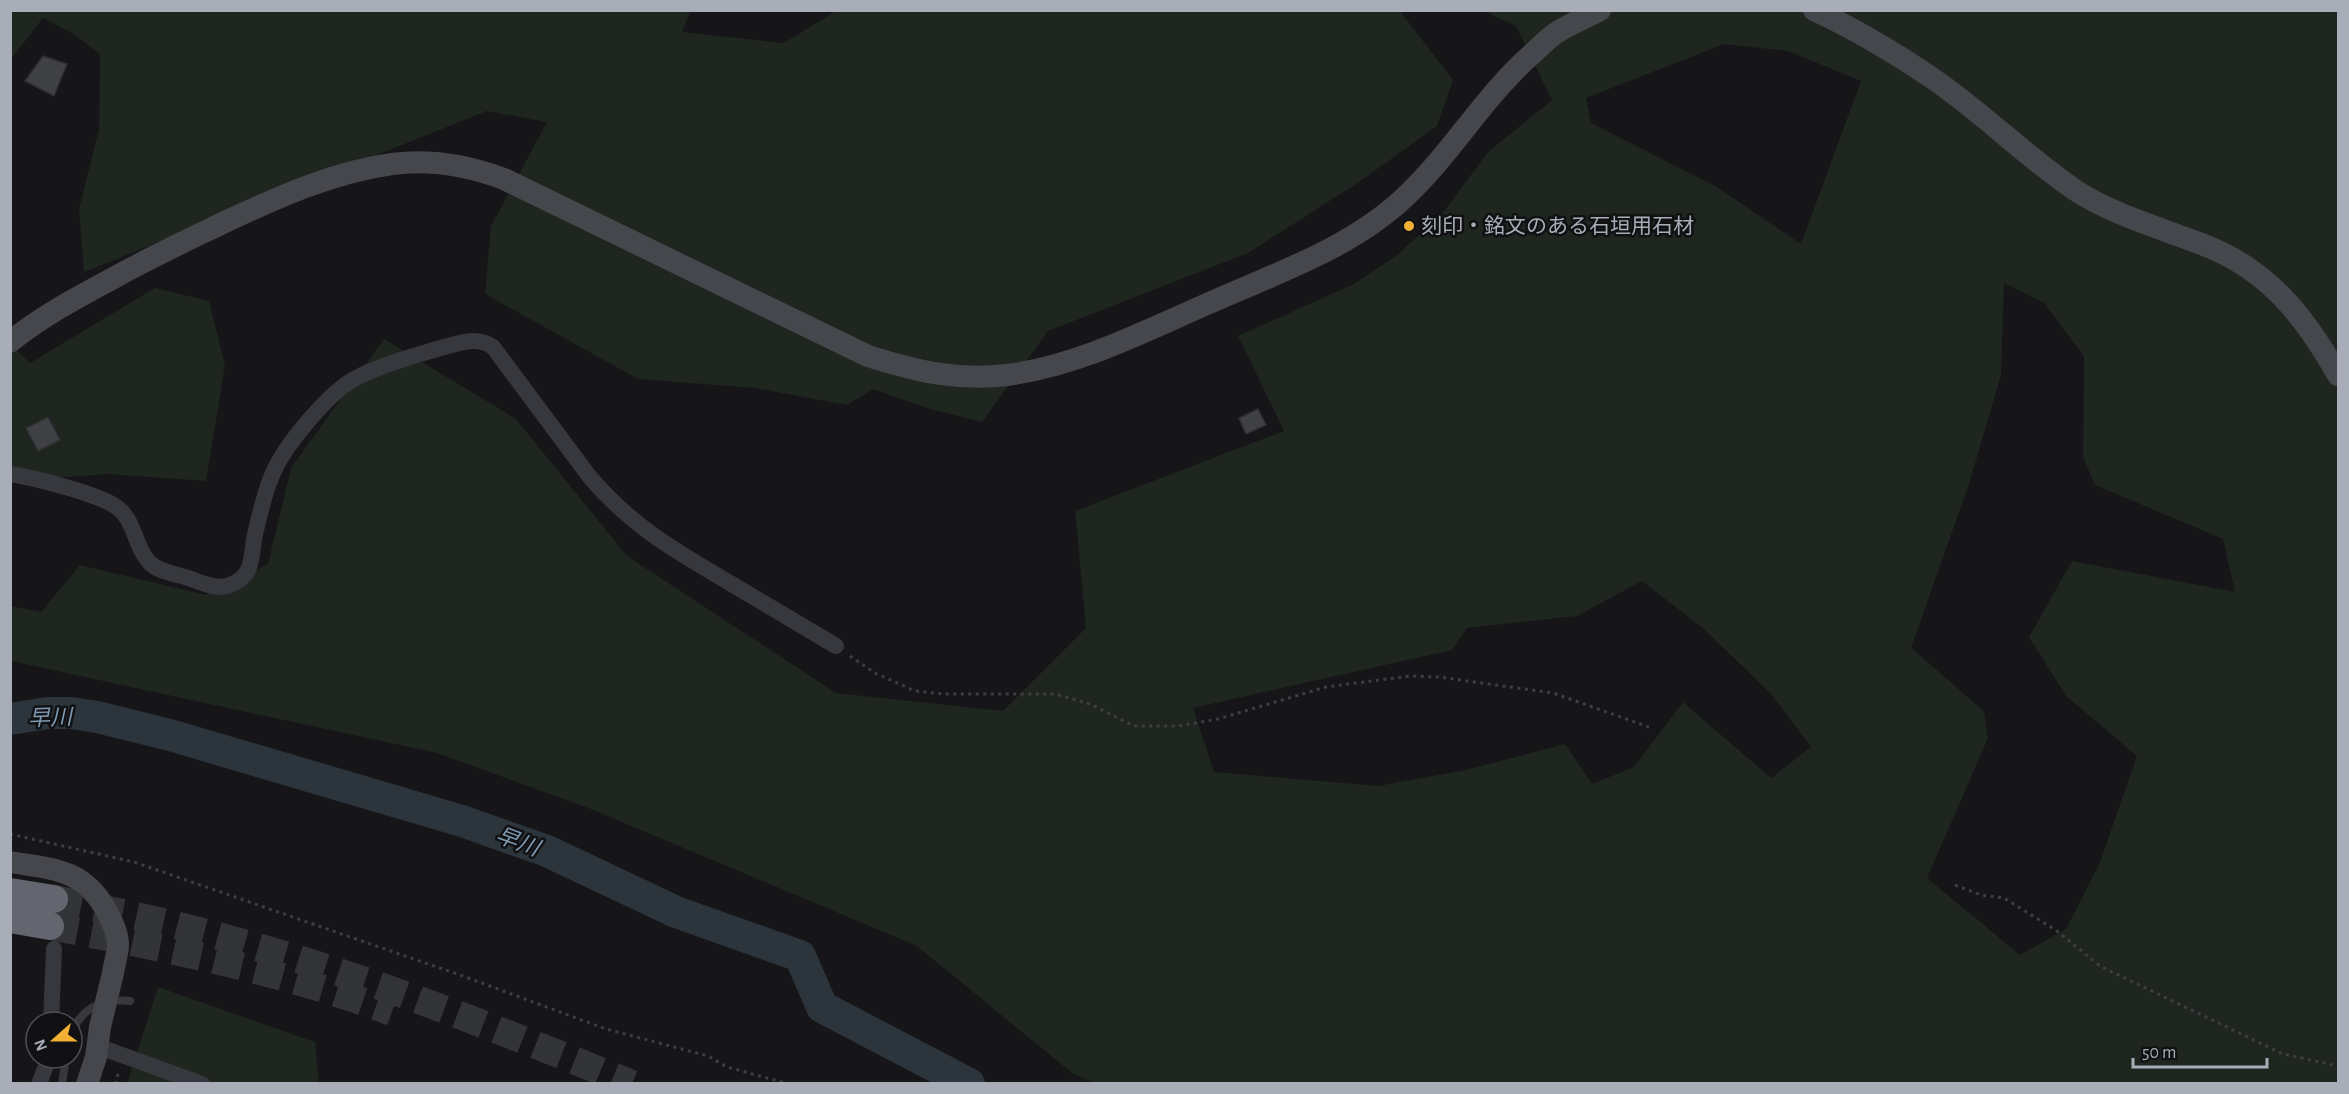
<svg xmlns="http://www.w3.org/2000/svg" width="2349" height="1094" font-family="'Alegreya Sans','Noto Sans JP',sans-serif">
<rect width="100%" height="100%" fill="#161618"/>
<!-- green -->
<path fill="#1e261f" fill-rule="evenodd" d="M11 10H691L682 32 784 43 836 11 1399 10 1453 80 1437 126 1359 182 1248 253 1048 331 982 422 927 408 873 389 847 405 755 388 638 379 485 294 491 226 547 122 487 111 84 272 79 209 99 129 100 54 72 33 43 18 11 59Z
M1488 11H2338V1083H1094L1072 1073 917 946 591 809 437 753 11 661V606L41 612 80 565 206 595 268 564 291 468 384 339 516 419 627 556 836 693 1003 711 1086 628 1075 511 1284 431 1238 336 1354 284 1397 255 1442 214 1488 152 1552 100 1516 26 1490 14ZM1724 44 1788 51 1861 81 1801 244 1715 186 1591 123 1586 98ZM2004 283 2044 303 2084 356 2083 457 2095 485 2223 539 2235 592 2072 561 2029 637 2066 696 2137 756 2099 865 2066 929 2020 955 1927 878 1988 738 1984 711 1911 648 1969 484 2001 375ZM1642 581 1704 629 1771 694 1811 747 1771 778 1683 702 1634 767 1592 784 1565 744 1466 770 1378 786 1214 772 1193 708 1452 650 1467 628 1577 616Z
M155 288 209 301 225 365 206 481 108 474 11 481 10 344 30 363Z
M158 987 315 1042 319 1083 127 1084Z"/>
<g fill="none" stroke-linecap="round" stroke-linejoin="round">
<!-- river -->
<path stroke="#2c353c" stroke-width="32" d="M10 719 48 713H71L97 717 170 735 462 821 547 851 676 912 800 956 822 1007 969 1084"/>
</g>
<!-- building -->
<path fill="#404145" stroke="#303034" stroke-width="1.5" d="M43 56 67 64 54 96 25 81Z
M1258 409 1266 425 1246 434 1239 418Z
M48 417 60 440 38 451 26 428Z"/>
<g fill="none" stroke-linecap="round" stroke-linejoin="round">
<!-- highway-tunnel -->
<path stroke="#333438" stroke-width="28" stroke-dasharray="28 14" stroke-linecap="butt" d="M54 899C120 912 186 926 250 945 380 981 507 1033 632 1084
M50 926C165 948 282 971 392 1012"/>
<!-- path -->
<path stroke="#3d3f44" stroke-width="3" stroke-dasharray="3 4.5" stroke-linecap="butt" d="M850 656 875 673 915 691 944 694H1055L1090 704 1134 726H1178L1218 719 1326 687 1410 676 1439 677 1553 693 1649 727
M10 834 134 862 460 975 606 1029 708 1056 727 1067 789 1084
M1955 885 1981 895 2004 898 2057 931 2100 966 2283 1054 2338 1066
M115 1084 119 1071"/>
<!-- lane -->
<path stroke="#37383d" stroke-width="8" d="M72 1031C84 1006 104 998 130 1001
M62 1084 66 1058"/>
<!-- street -->
<path stroke="#37383d" stroke-width="16" d="M10 474C35 478 100 494 118 508 135 521 135 548 150 563 159 572 176 574 188 578 200 582 214 589 227 586 235 584 245 577 248 570 252 561 253 548 254 539 259 517 264 493 273 473 285 445 329 392 356 378 381 365 410 357 437 349 456 344 476 335 493 347L589 476C630 525 675 551 730 583 765 604 801 625 836 646
M51 1022 54 949
M97 1046 202 1084
M39 1084 49 1058"/>
<!-- secondary -->
<path stroke="#45474d" stroke-width="22" d="M1814 10C1855 29 1895 53 1932 78 1982 112 2025 156 2075 190 2115 216 2161 228 2204 245 2269 270 2305 317 2338 375
M10 342C43 315 82 295 119 275 155 255 192 238 229 220 281 196 334 172 392 164 429 159 469 166 504 179L868 356C915 371 957 381 1007 375 1077 366 1143 332 1207 304 1276 273 1350 249 1405 197 1452 153 1484 96 1532 54 1540 47 1547 39 1556 33 1569 24 1586 18 1600 10
M10 862C53 869 84 869 106 910 112 921 118 933 118 945 118 954 114 964 113 973
M87 1084 96 1057 100 1027"/>
<!-- highway -->
<path stroke="#63666e" stroke-width="28" d="M10 892 54 899
M10 919 50 926"/>
<!-- secondary-bridge -->
<path stroke="#45474d" stroke-width="22" d="M100 1027 113 973"/>
</g>
<!-- markers -->
<circle fill="#f2b134" stroke="#111113" stroke-width="2" cx="1409" cy="226" r="6"/>
<g text-anchor="middle" stroke-width="5" stroke-linejoin="round" paint-order="stroke">
<!-- poi labels -->
<g font-size="21" fill="#a8adb8" stroke="#111113" text-anchor="start">
<text x="1421" y="233">刻印・銘文のある石垣用石材</text>
</g>
<!-- water labels -->
<g font-size="22" font-style="italic" fill="#7f9bb3" stroke="#111113">
<text transform="translate(50 717) rotate(-2)" y="8">早川</text>
<text transform="translate(518 841) rotate(20)" y="8">早川</text>
</g>
</g>
<!-- border -->
<rect width="2349" height="1094" fill="none" stroke="#a8adb8" stroke-width="24"/>
<!-- north arrow -->
<g transform="translate(54 1040) rotate(249)"><circle r="28" fill="#111113" stroke="#4d4f55" stroke-width="1.5"/>
<path d="M0-4.5L10 22L0 15L-10 22Z" fill="#f2b134"/>
<text y="-9" font-size="16" font-weight="bold" text-anchor="middle" fill="#a8adb8">N</text>
</g>
<!-- scale -->
<path d="M2133 1058v9h134v-9" fill="none" stroke="#a8adb8" stroke-width="3"/>
<text x="2142" y="1058" font-size="18" fill="#a8adb8" stroke="#111113" stroke-width="4.5" paint-order="stroke">50 m</text>
</svg>
